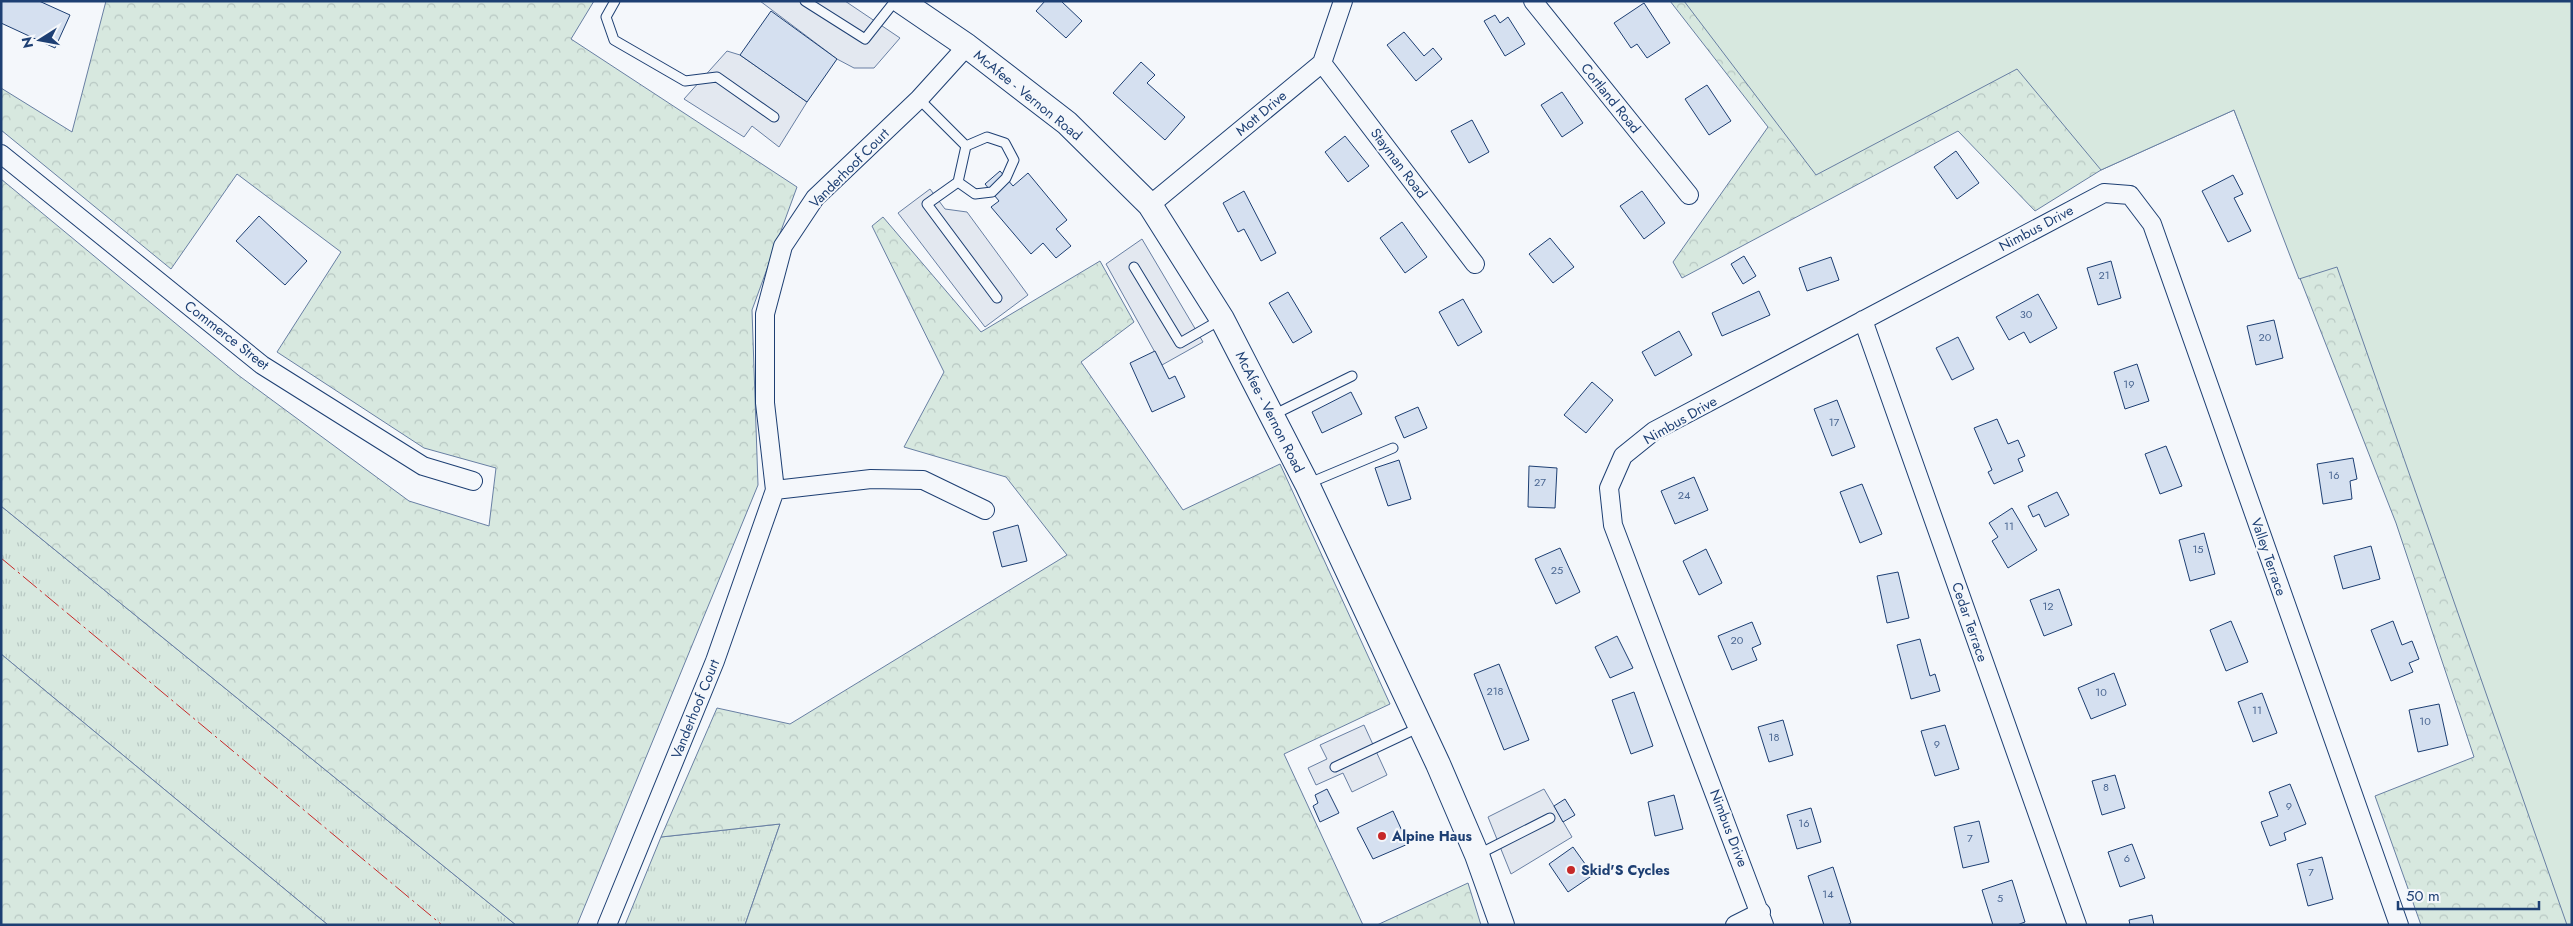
<svg xmlns="http://www.w3.org/2000/svg" width="2573" height="926" font-family="Jost,sans-serif">
<defs>
<pattern id="grass-tufts" width="24" height="20" patternUnits="userSpaceOnUse" patternTransform="scale(1.25)"><rect width="24" height="20" fill="#d7e8df"/><path d="M3 7l-1-3M5 7V3M7 7l1-3M15 17l-1-3M17 17v-4M19 17l1-3" fill="none" stroke="#b8c8c3"/></pattern>
<pattern id="forest-crowns" width="20" height="18" patternUnits="userSpaceOnUse" patternTransform="scale(1.25)"><rect width="20" height="18" fill="#d7e8df"/><path d="M2 6a3 3 0 1 1 6 0M12 15a3 3 0 1 1 6 0" fill="none" stroke="#b8c8c3"/></pattern>
</defs>
<rect width="100%" height="100%" fill="#f4f7fb"/>
<!-- grass -->
<path fill="url(#grass-tufts)" stroke="#687fa3" d="M1 506 516 925H328L1 654Z
M780 824 745 925H625L661 837Z"/>
<!-- forest -->
<path fill="url(#forest-crowns)" stroke="#687fa3" d="M106 1H594L571 39 797 187 752 310 758 485 577 925H516L1 506V179L238 375 409 501 489 526 496 468 424 448 277 352 341 252 237 174 171 269 1 130V88L72 132Z
M1670 1H2572V925H2421L2375 796 2474 757 2396 523 2234 110 2101 170 2035 211 1958 131 1682 278 1673 262 1768 127Z
M883 217 981 332 1100 261 1134 322 1081 362 1183 510 1280 464 1390 704 1284 754 1363 925H745L780 824 661 837 717 708 790 724 1067 555 1006 477 904 447 944 372 872 226Z
M1 654 328 925H1Z
M1468 883 1481 925H1377Z"/>
<!-- park -->
<path fill="#d7e8df" stroke="#687fa3" d="M1684 1H2572V925H2567L2337 267 2299 279 2234 110 2101 170 2017 69 1816 175Z"/>
<!-- parking -->
<path fill="#e3e8f0" stroke="#687fa3" d="M760 1H845L900 38 874 68H854L837 59Z
M727 51 740 55 807 102 779 147 752 126 744 137 684 99Z
M930 189 945 209 967 212 1028 295 985 327 898 213Z
M1142 239 1203 342 1162 365 1106 264Z
M1364 725 1387 775 1352 792 1343 773 1316 785 1308 768 1327 759 1320 745Z
M1544 789 1572 837 1511 874 1488 817Z"/>
<!-- building -->
<path fill="#d5e0f0" stroke="#1d3f73" d="M1 1H39L70 15 55 48 1 23Z
M1045 1H1061L1082 21 1066 38 1036 11Z
M1644 3 1670 43 1647 58 1637 44 1631 48 1614 23Z
M771 11 837 59 807 102 740 55Z
M1495 15 1500 23 1508 17 1525 44 1505 56 1484 21Z
M1404 32 1424 56 1433 48 1442 59 1416 81 1387 45Z
M1141 62 1155 75 1147 83 1185 117 1165 140 1113 93Z
M1707 85 1731 121 1709 135 1685 99Z
M1562 92 1583 123 1562 137 1541 105Z
M1472 120 1489 152 1469 163 1451 131Z
M1345 136 1369 166 1348 182 1325 152Z
M1956 151 1979 183 1957 199 1934 167Z
M1000 171 1013 186 1028 173 1067 220 1056 229 1071 246 1056 258 1043 243 1031 254 991 207 999 201 985 184Z
M2233 175 2243 194 2234 198 2251 231 2228 242 2202 191Z
M1244 191 1276 253 1261 261 1244 229 1238 232 1223 203Z
M1642 191 1665 223 1644 239 1620 206Z
M259 216 307 261 285 285 236 241Z
M1402 222 1427 257 1405 273 1380 238Z
M1550 238 1574 267 1553 283 1529 254Z
M1744 256 1756 276 1743 284 1731 264Z
M1831 257 1839 280 1807 291 1799 268Z
M2111 261 2121 298 2098 305 2087 268Z
M1759 291 1770 315 1722 336 1712 313Z
M1288 292 1312 332 1293 343 1269 303Z
M2038 294 2057 328 2030 343 2024 332 2009 340 1996 317Z
M1463 299 1482 332 1458 346 1439 312Z
M2274 320 2283 358 2256 365 2247 326Z
M1679 331 1692 355 1655 376 1642 352Z
M1958 337 1974 369 1952 380 1936 348Z
M1155 351 1169 379 1175 376 1185 397 1152 412 1130 363Z
M2137 364 2149 401 2125 409 2114 372Z
M1592 382 1613 400 1586 433 1564 415Z
M1351 392 1362 414 1322 433 1312 412Z
M1837 400 1855 447 1832 456 1814 409Z
M1418 407 1427 428 1404 438 1395 417Z
M1997 419 2008 444 2018 440 2025 456 2018 459 2023 471 1994 484 1988 472 1992 470 1974 428Z
M2166 446 2182 486 2160 494 2145 454Z
M2353 458 2357 479 2350 481 2352 499 2323 504 2317 464Z
M1399 460 1411 499 1388 506 1375 468Z
M1529 466 1557 468 1555 508 1528 507Z
M1694 477 1708 510 1675 524 1661 491Z
M1862 484 1882 534 1860 543 1840 492Z
M2057 492 2069 515 2045 527 2039 514 2033 517 2028 506Z
M2012 508 2037 550 2008 568 1992 541 1998 537 1989 523Z
M1018 525 1027 561 1002 567 993 532Z
M2204 533 2215 574 2190 581 2179 540Z
M2371 546 2380 579 2343 589 2334 556Z
M1560 548 1580 592 1556 604 1535 559Z
M1706 549 1722 583 1699 595 1683 561Z
M1898 572 1909 618 1887 623 1877 576Z
M2059 589 2072 625 2044 636 2030 600Z
M2231 621 2248 662 2226 671 2210 630Z
M2393 621 2402 645 2412 641 2419 659 2409 663 2413 672 2391 681 2371 630Z
M1752 622 1761 644 1752 648 1757 660 1732 670 1718 636Z
M1617 636 1633 668 1610 678 1595 647Z
M1920 639 1930 676 1935 674 1940 691 1911 699 1897 645Z
M1499 664 1529 740 1504 750 1474 674Z
M2114 673 2126 705 2091 719 2078 688Z
M1634 692 1653 746 1631 754 1612 700Z
M2262 693 2277 733 2253 742 2238 702Z
M2439 704 2448 745 2418 752 2409 710Z
M1783 720 1793 755 1769 762 1758 727Z
M1945 725 1959 769 1935 776 1921 731Z
M2115 775 2125 808 2102 815 2092 781Z
M2290 784 2306 824 2284 833 2286 840 2270 846 2261 822 2278 816 2269 792Z
M1327 789 1339 813 1320 822 1313 806 1318 803 1315 795Z
M1674 795 1683 829 1655 836 1648 802Z
M1565 799 1575 815 1563 822 1554 806Z
M1811 808 1821 842 1797 849 1787 815Z
M1393 811 1408 844 1373 859 1357 828Z
M1979 821 1989 862 1963 868 1954 827Z
M2132 844 2145 878 2120 887 2108 852Z
M1573 847 1593 875 1568 892 1549 864Z
M2322 857 2333 899 2308 906 2297 864Z
M1833 867 1851 923 1847 925H1824L1808 876Z
M2012 880 2025 922 2017 925H1993L1982 890Z
M2152 915 2154 925H2130L2129 920Z"/>
<g fill="none" stroke-linecap="round" stroke-linejoin="round">
<defs>
<path id="service" d="M615 1 606 17 614 40 685 81 717 77 774 117
M805 1 865 39 895 1
M919 99 966 146
M987 137 1005 143 1014 160 1006 178 992 192 975 194 958 182 966 146Z
M958 182 927 204 997 298
M1134 267 1180 343 1222 319
M1273 415 1352 376
M1307 484 1393 448
M1335 767 1420 727
M1477 855 1550 818"/>
<path id="minor" d="M1533 1 1689 195
M1322 63 1475 264
M1 154 262 365 423 466 473 481
M1150 205 1322 63 1343 1
M1863 320 2077 925
M775 490 871 479 923 480 985 510
M607 925 715 661 775 490 765 403V314L783 246 815 198 919 99 967 46
M1735 925 1761 912
M1764 925 1613 525 1609 488 1623 456 1654 431 2104 193 2130 195 2152 224 2399 925"/>
<path id="secondary" d="M901 1 967 46 1067 123 1150 205 1222 319 1307 484 1438 764 1477 855 1502 925"/>
</defs>
<!-- service casing -->
<use href="#service" stroke="#1d3f73" stroke-width="11"/>
<!-- minor casing -->
<use href="#minor" stroke="#1d3f73" stroke-width="20"/>
<!-- secondary casing -->
<use href="#secondary" stroke="#1d3f73" stroke-width="26"/>
<!-- service -->
<use href="#service" stroke="#f4f7fb" stroke-width="9"/>
<!-- minor -->
<use href="#minor" stroke="#f4f7fb" stroke-width="18"/>
<!-- secondary -->
<use href="#secondary" stroke="#f4f7fb" stroke-width="24"/>
<!-- power -->
<path stroke="#c62828" stroke-width="1" stroke-dasharray="18 4 2.5 4" stroke-linecap="butt" d="M1 558 442 925"/>
</g>
<!-- markers -->
<g fill="#c62828" stroke="#f4f7fb" stroke-width="2">
<circle cx="1382" cy="836" r="5"/>
<circle cx="1571" cy="870" r="5"/>
</g>
<g text-anchor="middle" stroke-width="4" stroke-linejoin="round" paint-order="stroke">
<!-- number labels -->
<g font-size="11" fill="#4b6792">
<text x="2104" y="279">21</text>
<text x="2026" y="318">30</text>
<text x="2265" y="341">20</text>
<text x="2129" y="388">19</text>
<text x="1834" y="426">17</text>
<text x="2334" y="479">16</text>
<text x="1540" y="486">27</text>
<text x="1684" y="499">24</text>
<text x="2009" y="530">11</text>
<text x="2198" y="553">15</text>
<text x="1557" y="574">25</text>
<text x="2048" y="610">12</text>
<text x="1737" y="644">20</text>
<text x="1495" y="695">218</text>
<text x="2101" y="696">10</text>
<text x="2257" y="714">11</text>
<text x="2425" y="725">10</text>
<text x="1774" y="741">18</text>
<text x="1937" y="748">9</text>
<text x="2106" y="791">8</text>
<text x="2289" y="810">9</text>
<text x="1804" y="827">16</text>
<text x="1970" y="842">7</text>
<text x="2127" y="862">6</text>
<text x="2311" y="876">7</text>
<text x="1828" y="898">14</text>
<text x="2000" y="902">5</text>
</g>
<!-- street labels -->
<g font-size="14" fill="#1d3f73" stroke="#f4f7fb">
<text transform="translate(1028 95) rotate(39)" y="5">McAfee - Vernon Road</text>
<text transform="translate(1611 98) rotate(51)" y="5">Cortland Road</text>
<text transform="translate(1261 113) rotate(-40)" y="5">Mott Drive</text>
<text transform="translate(1399 163) rotate(53)" y="5">Stayman Road</text>
<text transform="translate(849 168) rotate(-45)" y="5">Vanderhoof Court</text>
<text transform="translate(2036 228) rotate(-28)" y="5">Nimbus Drive</text>
<text transform="translate(227 335) rotate(38)" y="5">Commerce Street</text>
<text transform="translate(1270 412) rotate(63)" y="5">McAfee - Vernon Road</text>
<text transform="translate(1680 420) rotate(-30)" y="5">Nimbus Drive</text>
<text transform="translate(2269 557) rotate(71)" y="5">Valley Terrace</text>
<text transform="translate(1970 622) rotate(71)" y="5">Cedar Terrace</text>
<text transform="translate(695 709) rotate(-68)" y="5">Vanderhoof Court</text>
<text transform="translate(1729 828) rotate(69)" y="5">Nimbus Drive</text>
</g>
<!-- poi labels -->
<g font-size="14" font-weight="bold" fill="#1d3f73" stroke="#f4f7fb" text-anchor="start">
<text x="1392" y="841">Alpine Haus</text>
<text x="1581" y="875">Skid'S Cycles</text>
</g>
</g>
<!-- border -->
<rect width="2573" height="926" fill="none" stroke="#1d3f73" stroke-width="5"/>
<!-- north arrow -->
<g transform="translate(40 40) rotate(259)" stroke="#f4f7fb" stroke-width="4" paint-order="stroke">
<path d="M0-4L9 19L0 12L-9 19Z" fill="#1d3f73"/>
<text y="-8" font-size="14" font-weight="bold" text-anchor="middle" fill="#1d3f73">N</text>
</g>
<!-- scale -->
<path d="M2398 901v8h141v-8" fill="none" stroke="#1d3f73" stroke-width="2.5"/>
<text x="2406" y="901" font-size="15" fill="#1d3f73" stroke="#f4f7fb" stroke-width="4" paint-order="stroke">50 m</text>
</svg>
